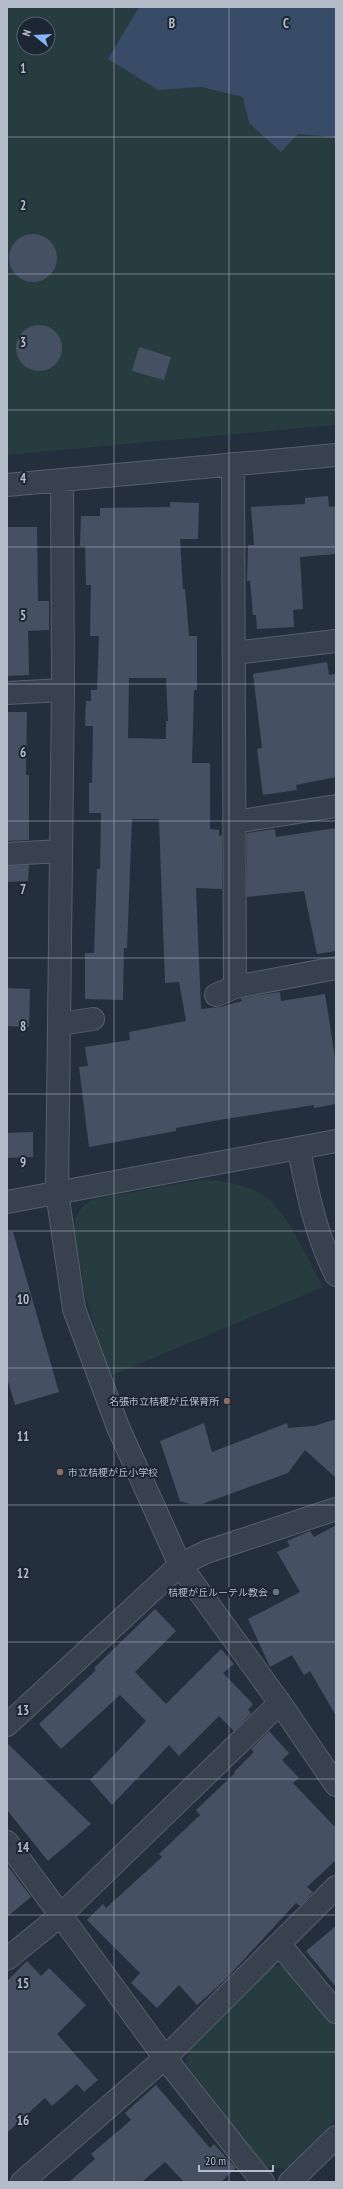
<svg xmlns="http://www.w3.org/2000/svg" width="343" height="2189" font-family="'PT Sans Narrow','Noto Sans JP',sans-serif">
<rect width="100%" height="100%" fill="#242f3e"/>
<!-- green -->
<path fill="#263c3f" fill-rule="evenodd" d="M7 7H139L108 59 158 90 201 87 243 97 249 123 298 134 332 137 336 139V425L7 455ZM24 24H48V48H24Z
M202 1180C227 1181 257 1185 275 1205 294 1227 309 1262 323 1287L108 1377 85 1293 75 1234V1218L84 1205 93 1199Z
M273 1966 290 1967 336 2023V2119L287 2169 266 2167 186 2064 189 2050Z"/>
<!-- water -->
<path fill="#394c67" d="M139 7H336V139L332 137 298 134 281 152 249 123 243 97 201 87 158 90 108 59Z"/>
<!-- building -->
<path fill="#455162" fill-rule="evenodd" d="M9 258a24 24 0 1 1 48 0a24 24 0 1 1-48 0Z
M16 348a23 23 0 1 1 46 0a23 23 0 1 1-46 0Z
M139 347 171 357 164 380 132 371Z
M328 496 329 507 336 506V554L300 557 303 609 293 610 294 627 257 629 256 615H253L250 581H247L248 545H254L251 507 305 504V498Z
M170 502 199 503 198 539H180L183 589H185L189 636H197V690H194L192 763H210V829L219 830V836L222 835V889L196 888 201 1009 220 1007 242 1001 241 998 280 992 281 1001 325 994 336 1064V1104L314 1108V1105L219 1120 176 1128V1131L89 1147 79 1067 88 1066 85 1047 130 1040 129 1032 186 1021 179 982 165 983 159 819H132L127 948H124L123 1000 85 999V953H94L97 869H100L101 813H89V783H92L93 726H85L86 701H91V690H97L99 636H90L91 585H86L85 546H80L81 516H100V508L170 507ZM129 678H166L168 721H166V739L128 738Z
M7 527H37L38 601H49V630L28 631 29 675 7 676Z
M327 662 329 675 336 674V777L296 785 297 790 263 795 257 749 262 748 253 674Z
M7 712H27L26 775H29V840L7 841Z
M336 828V951L317 954 304 891 247 897V833L275 829 276 837Z
M29 865 28 881 7 882V866Z
M7 988 30 989 29 1027 7 1026Z
M33 1132V1157L7 1158V1133Z
M7 1232H13L59 1392 15 1405 7 1378Z
M336 1419V1478L305 1450 288 1473 202 1504H190L180 1501 160 1441 204 1423 212 1452 287 1423 288 1428 314 1426Z
M336 1525V1716L310 1671 304 1675 292 1655 270 1667 248 1619 300 1592 277 1552 290 1546 287 1541 310 1531 314 1537Z
M155 1609 176 1631 135 1672 166 1704 221 1649 234 1664 223 1673 253 1704 248 1710 251 1713 234 1731 219 1716 179 1756 169 1745 112 1805 90 1780 146 1721 120 1695 61 1749 39 1724 96 1670 94 1668Z
M269 1731 289 1753 282 1760 299 1778 293 1783 336 1828V1860L307 1887 313 1892 300 1906 296 1903 224 1981 197 2005 179 1985 157 2008 131 1983 140 1973 87 1920 103 1904 106 1908 162 1857 159 1854 200 1815 196 1810 235 1773 234 1772 254 1752 251 1749Z
M7 1743 91 1824 48 1861 7 1810Z
M7 1865 31 1897 7 1917Z
M336 1926V1987L306 1951Z
M27 1961 41 1976 49 1968 86 2005 57 2034 98 2080 84 2092 77 2084 52 2106 45 2098 7 2133V1981Z
M156 2085 210 2148 214 2144 236 2168 221 2182H184L165 2162 142 2182H69L95 2159 91 2154 131 2120 125 2113Z"/>
<g fill="none" stroke-linecap="round" stroke-linejoin="round">
<defs>
<path id="minor" d="M233 464 235 987
M62 480 63 690 57 1192 74 1309 118 1427 180 1565 280 1703 336 1785
M7 485 336 455
M234 653 336 641
M7 693 63 690
M234 822 336 806
M7 854 61 851
M216 995 235 987 336 968
M60 1024 93 1019
M299 1149C307 1192 316 1235 336 1275
M7 1202 336 1141
M7 1725 180 1565 206 1552 336 1509
M7 1842 165 2058 263 2182
M280 1945 336 2012
M7 1959 61 1915 280 1703
M22 2182 165 2058 336 1887
M290 2182 336 2137"/>
</defs>
<!-- minor casing -->
<use href="#minor" stroke="#565f6c" stroke-width="24"/>
<!-- minor -->
<use href="#minor" stroke="#38414e" stroke-width="22"/>
</g>
<!-- grid -->
<path fill="none" stroke="#b4bcc9" stroke-width="1" stroke-opacity="0.55" d="M114 7V2182M229 7V2182M7 137H336M7 274H336M7 410H336M7 547H336M7 684H336M7 821H336M7 958H336M7 1094H336M7 1231H336M7 1368H336M7 1505H336M7 1642H336M7 1779H336M7 1915H336M7 2052H336"/>
<!-- markers -->
<g fill="#8d6e63" stroke="#1d2633" stroke-width="1.5">
<circle cx="227" cy="1401" r="4"/>
<circle cx="60" cy="1472" r="4"/>
</g>
<circle fill="#6b7280" stroke="#1d2633" stroke-width="1.5" cx="276" cy="1592" r="4"/>
<g text-anchor="middle" stroke-width="4" stroke-linejoin="round" paint-order="stroke">
<!-- poi labels -->
<g font-size="10" fill="#b4bcc9" stroke="#1d2633" text-anchor="end">
<text x="219" y="1405">名張市立桔梗が丘保育所</text>
<text x="68" y="1476" text-anchor="start">市立桔梗が丘小学校</text>
<text x="268" y="1596">桔梗が丘ルーテル教会</text>
</g>
</g>
<g font-size="13" text-anchor="middle" font-weight="bold" fill="#b4bcc9" stroke="#1d2633" stroke-width="4" stroke-linejoin="round" paint-order="stroke">
<text x="172" y="28">B</text>
<text x="286" y="28">C</text>
<text x="23" y="73">1</text>
<text x="23" y="210">2</text>
<text x="23" y="347">3</text>
<text x="23" y="483">4</text>
<text x="23" y="620">5</text>
<text x="23" y="757">6</text>
<text x="23" y="894">7</text>
<text x="23" y="1031">8</text>
<text x="23" y="1167">9</text>
<text x="23" y="1304">10</text>
<text x="23" y="1441">11</text>
<text x="23" y="1578">12</text>
<text x="23" y="1715">13</text>
<text x="23" y="1852">14</text>
<text x="23" y="1988">15</text>
<text x="23" y="2125">16</text>
</g>
<!-- border -->
<rect width="343" height="2189" fill="none" stroke="#b4bcc9" stroke-width="16"/>
<!-- north arrow -->
<g transform="translate(36 36) rotate(288)"><circle r="19" fill="#1d2633" stroke="#59626f"/>
<path d="M0-3L7 15L0 10L-7 15Z" fill="#8ab4f8"/>
<text y="-6" font-size="11" font-weight="bold" text-anchor="middle" fill="#b4bcc9">N</text>
</g>
<!-- scale -->
<path d="M199 2165v6h74v-6" fill="none" stroke="#b4bcc9" stroke-width="2"/>
<text x="205" y="2165" font-size="12" fill="#b4bcc9" stroke="#1d2633" stroke-width="3" paint-order="stroke">20 m</text>
</svg>
